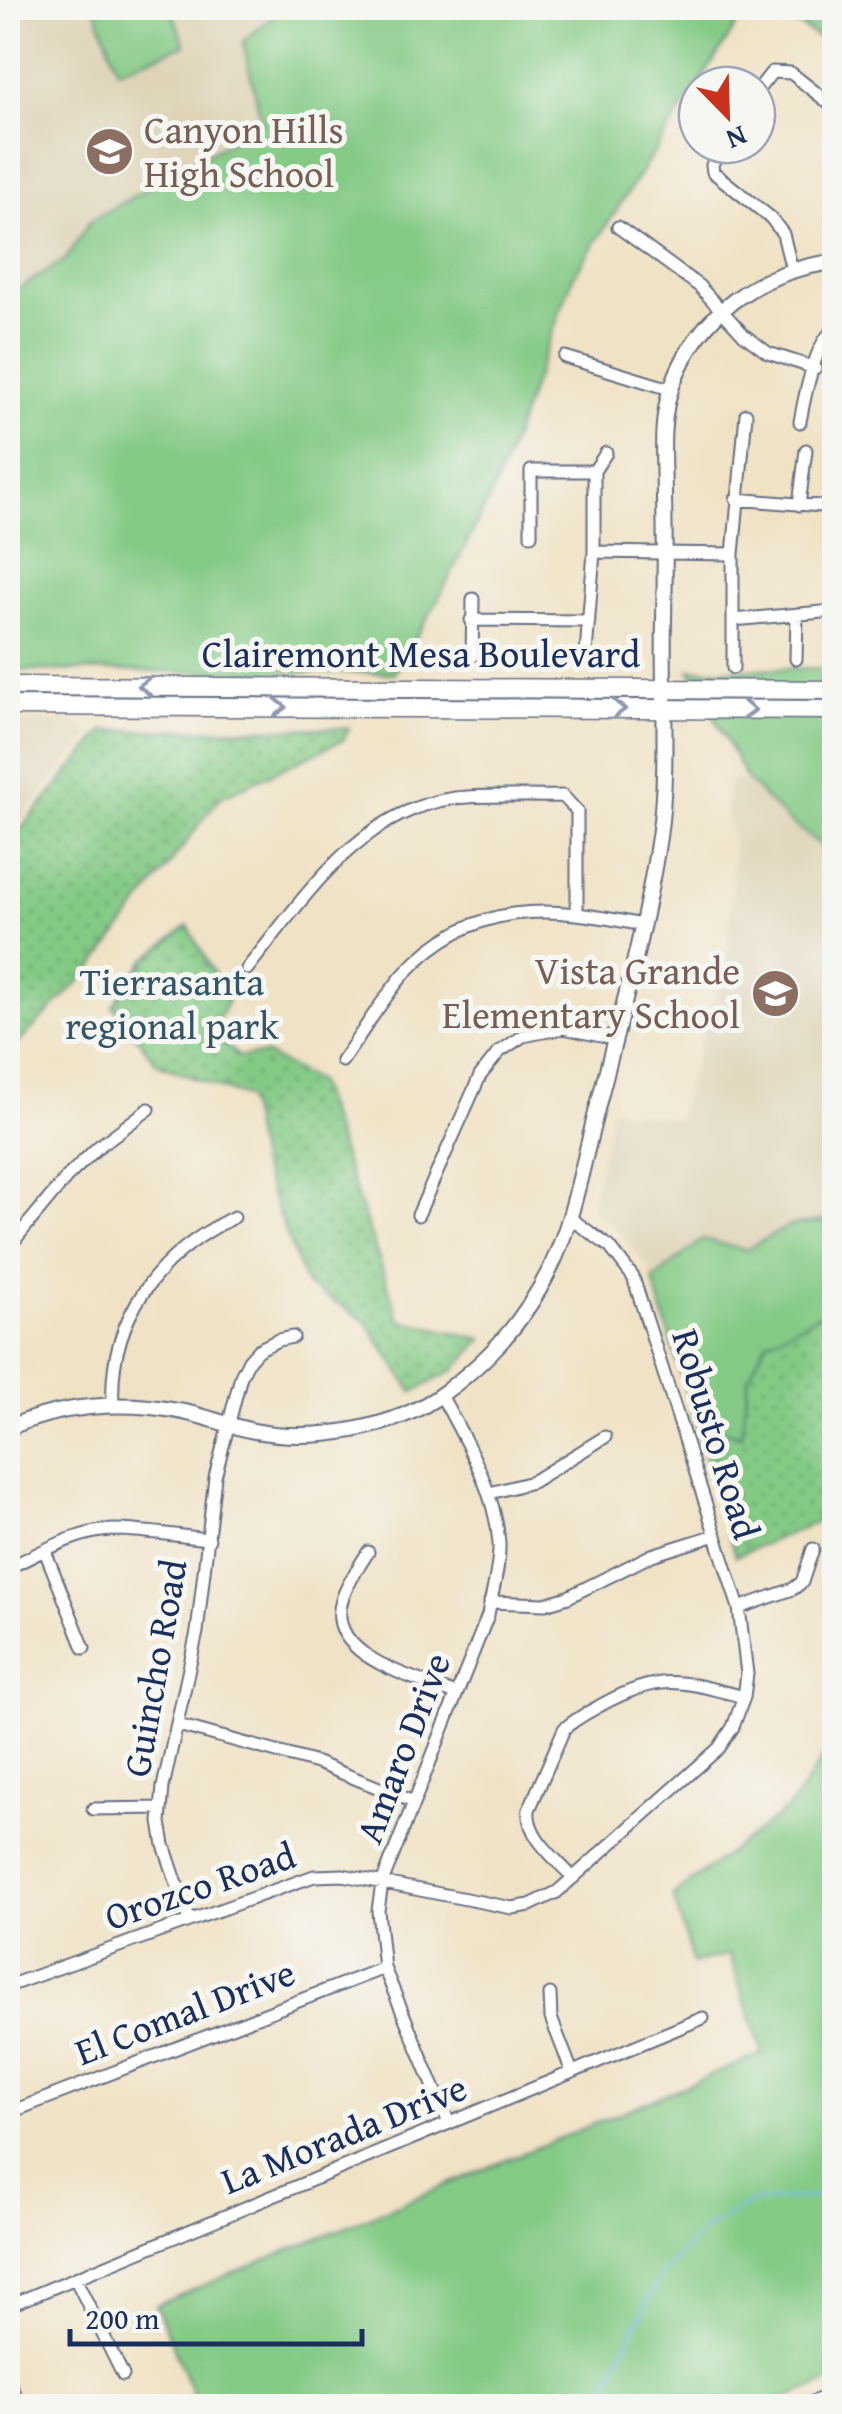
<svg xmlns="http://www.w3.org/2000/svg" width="842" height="2414" font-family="'Gentium Book Plus',serif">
<defs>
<pattern id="park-dots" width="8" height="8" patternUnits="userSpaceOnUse" patternTransform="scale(2.5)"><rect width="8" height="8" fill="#84ca85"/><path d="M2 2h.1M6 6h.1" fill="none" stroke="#6ba470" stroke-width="1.8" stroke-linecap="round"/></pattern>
</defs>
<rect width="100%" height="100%" fill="#f6f6f2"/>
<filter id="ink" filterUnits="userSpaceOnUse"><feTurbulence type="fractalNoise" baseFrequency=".01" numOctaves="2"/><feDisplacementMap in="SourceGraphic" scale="20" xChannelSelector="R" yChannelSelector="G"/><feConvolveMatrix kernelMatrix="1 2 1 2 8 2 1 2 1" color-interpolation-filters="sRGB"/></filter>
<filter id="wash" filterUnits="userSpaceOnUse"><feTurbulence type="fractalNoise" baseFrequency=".0048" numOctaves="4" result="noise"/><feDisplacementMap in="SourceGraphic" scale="40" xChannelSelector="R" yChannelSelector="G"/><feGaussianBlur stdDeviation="2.25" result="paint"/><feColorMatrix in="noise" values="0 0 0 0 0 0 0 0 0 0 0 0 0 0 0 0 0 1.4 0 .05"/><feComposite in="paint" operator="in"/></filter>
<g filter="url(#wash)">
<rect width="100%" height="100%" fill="#f0e2c5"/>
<!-- built -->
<path fill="#ded3b6" d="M8 8H283L243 42 262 123 90 221 66 259 8 296Z
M75 720 89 736 8 833V721Z
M735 780 751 781 786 819 834 855V1220L771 1235 745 1250 703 1239 653 1280 648 1265 623 1235 591 1207 612 1109 677 1120 728 953 734 846 726 809 727 789 730 781Z"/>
<!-- grass -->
<path fill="#84ca85" stroke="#507c72" stroke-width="2.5" d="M95 8H171L185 45 118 70Z
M283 8H748L573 277 495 487 438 600 395 673 8 670V296L66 259 90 221 262 123 243 42Z
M834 668V855L786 819 747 780 690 670Z
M834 1220V1318L826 1311 748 1379 742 1437 695 1421 653 1280 703 1239 745 1250 791 1225Z
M834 1703V2380L764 2406H198L156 2305 763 2054 729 1954 693 1964 673 1895 790 1807 829 1749Z"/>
<!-- park -->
<path fill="url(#park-dots)" stroke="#507c72" stroke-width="2.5" d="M779 8H834V49L800 26 771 20Z
M349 728 343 740 219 798 92 969 8 1053V844L104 731Z
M188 926 228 1000 212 1033 239 1057 265 1054 317 1082 400 1320 483 1339 453 1371 413 1392 365 1320 306 1285 259 1163 247 1098 157 1064 113 1006 145 960Z
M826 1311 834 1318V1515L735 1556 695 1421 741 1436 748 1379 766 1342Z"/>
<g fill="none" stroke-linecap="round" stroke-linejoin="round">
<!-- stream -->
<path stroke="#7ebcf1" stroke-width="2.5" d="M600 2398 661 2274 706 2228 752 2202 831 2195 834 2189"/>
</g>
</g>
<g filter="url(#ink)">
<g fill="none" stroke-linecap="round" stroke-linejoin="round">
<defs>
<path id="minor" d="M757 91 772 72 791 73 834 107
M721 145 712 165 713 172 771 218 783 234 792 270
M618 227 699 286 744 335 768 353 815 368
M565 357 670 389
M800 422C804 399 815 342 834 330
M736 499 834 507
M799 505 806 450
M531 535V471H594
M594 552 733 554
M471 620 589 621
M733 620 834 611
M586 653 594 552V471L606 453
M472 657 473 599
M796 659 797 614
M733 668V554L746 414
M247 969C303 900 358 811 455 798 490 794 528 797 563 796L577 811V911
M342 1061C363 1032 382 999 405 973 474 898 551 906 642 925
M418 1215 480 1076 499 1052 523 1036 564 1028 615 1039
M8 1248 67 1177 98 1147 149 1109
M441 1395C466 1442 495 1489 499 1543 500 1567 492 1592 488 1615L382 1883 378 1911 384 1968 449 2123
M113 1405C108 1318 159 1254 234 1217
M490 1493 532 1482 605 1437
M45 1551 84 1648
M368 1552C359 1567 347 1583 342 1600 324 1657 416 1677 455 1694
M8 1568C40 1553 76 1531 113 1530 144 1530 178 1536 209 1539
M490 1602 545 1604 568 1597 652 1555 716 1535
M739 1608 793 1589 802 1582 813 1549
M178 1725 317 1763 414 1802
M93 1809 161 1808
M573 1878C557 1859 526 1837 529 1810L564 1729C576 1718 589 1712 603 1704 662 1672 682 1681 744 1697
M189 1920 164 1845 160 1822 163 1787 197 1632 215 1477 241 1376 249 1360 258 1350 278 1340 293 1337
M8 1986 314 1876 343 1875 512 1908 530 1905 557 1892 719 1748 733 1727 744 1697 747 1674 739 1608 633 1277 610 1247 570 1218
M550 1994 551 2018 572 2072
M8 2113 384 1968
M75 2278 123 2375
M8 2306 703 2018
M8 2379 19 2406"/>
<path id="tertiary" d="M8 1428C60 1405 122 1400 178 1411 204 1415 228 1426 254 1431 315 1442 394 1430 445 1392 489 1360 527 1317 551 1267 573 1220 582 1167 595 1117 618 1025 645 932 659 837 669 766 662 692 664 620 665 580 665 539 664 498 664 462 659 421 672 386 698 313 759 271 834 262"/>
<path id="primary" d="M8 686 834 690
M8 706 834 710"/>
<path id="motorway" d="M814 2406 834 2399"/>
</defs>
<!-- minor casing -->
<use href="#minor" stroke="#666e82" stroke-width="15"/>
<!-- tertiary casing -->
<use href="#tertiary" stroke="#666e82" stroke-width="18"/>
<!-- primary casing -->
<use href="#primary" stroke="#666e82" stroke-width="21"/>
<!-- motorway casing -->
<use href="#motorway" stroke="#666e82" stroke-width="24"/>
<!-- minor -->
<use href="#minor" stroke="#fff" stroke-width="11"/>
<!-- tertiary -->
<use href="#tertiary" stroke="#fff" stroke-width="14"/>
<!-- primary -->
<use href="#primary" stroke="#fff" stroke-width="18"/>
<!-- motorway -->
<use href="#motorway" stroke="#fff" stroke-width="20"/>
</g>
<!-- one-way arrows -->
<defs><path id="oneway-chevron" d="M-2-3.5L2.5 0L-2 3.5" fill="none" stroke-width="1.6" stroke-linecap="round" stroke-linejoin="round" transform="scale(2.5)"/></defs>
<g stroke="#8d97ae">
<use href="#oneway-chevron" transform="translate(145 686) rotate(-180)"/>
<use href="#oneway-chevron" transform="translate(280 707)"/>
<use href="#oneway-chevron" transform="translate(619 709)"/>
<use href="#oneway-chevron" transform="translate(749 710) rotate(1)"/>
</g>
</g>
<!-- icons -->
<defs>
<symbol id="school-disc" viewBox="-11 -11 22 22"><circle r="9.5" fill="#8d6e63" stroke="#f6f6f2"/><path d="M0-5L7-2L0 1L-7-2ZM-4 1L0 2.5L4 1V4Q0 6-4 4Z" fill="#fff"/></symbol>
</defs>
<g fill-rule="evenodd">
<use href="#school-disc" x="82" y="124" width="55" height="55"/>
<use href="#school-disc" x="748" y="966" width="55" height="55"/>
</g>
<g text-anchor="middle" stroke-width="10" stroke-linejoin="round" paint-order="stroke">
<!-- education labels -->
<g font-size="38" fill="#785e54" stroke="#f6f6f2" text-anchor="start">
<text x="144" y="143">Canyon Hills<tspan x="144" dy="44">High School</tspan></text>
<text x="740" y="984" text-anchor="end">Vista Grande<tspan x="740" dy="44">Elementary School</tspan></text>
</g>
<!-- street labels -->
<g font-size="38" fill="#1b2f5e" stroke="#f6f6f2">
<text x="421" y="667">Clairemont Mesa Boulevard</text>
<text transform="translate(716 1434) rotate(73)" y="13">Robusto Road</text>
<text transform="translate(155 1668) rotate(-80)" y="13">Guincho Road</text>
<text transform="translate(403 1748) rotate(-69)" y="13">Amaro Drive</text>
<text transform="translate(200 1886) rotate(-19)" y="13">Orozco Road</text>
<text transform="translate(185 2012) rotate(-21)" y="13">El Comal Drive</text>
<text transform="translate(344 2134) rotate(-22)" y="13">La Morada Drive</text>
</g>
<!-- park labels -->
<g font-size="38" fill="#355668" stroke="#f6f6f2">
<text x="172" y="995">Tierrasanta<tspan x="172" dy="44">regional park</tspan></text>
</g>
</g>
<!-- margin -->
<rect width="842" height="2414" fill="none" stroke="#f6f6f2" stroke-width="40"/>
<!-- north arrow -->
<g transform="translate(727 115) rotate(157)"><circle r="48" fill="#f6f6f2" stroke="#9ea6b7" stroke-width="2.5"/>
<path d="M0-8L18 38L0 25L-18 38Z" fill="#c8321e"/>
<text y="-15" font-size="28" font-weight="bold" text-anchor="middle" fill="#1b2f5e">N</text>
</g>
<!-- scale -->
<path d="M70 2329v15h292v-15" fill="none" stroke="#1b2f5e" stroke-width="5"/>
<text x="85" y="2329" font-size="30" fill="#1b2f5e" stroke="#f6f6f2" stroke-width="8" paint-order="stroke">200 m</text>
</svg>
